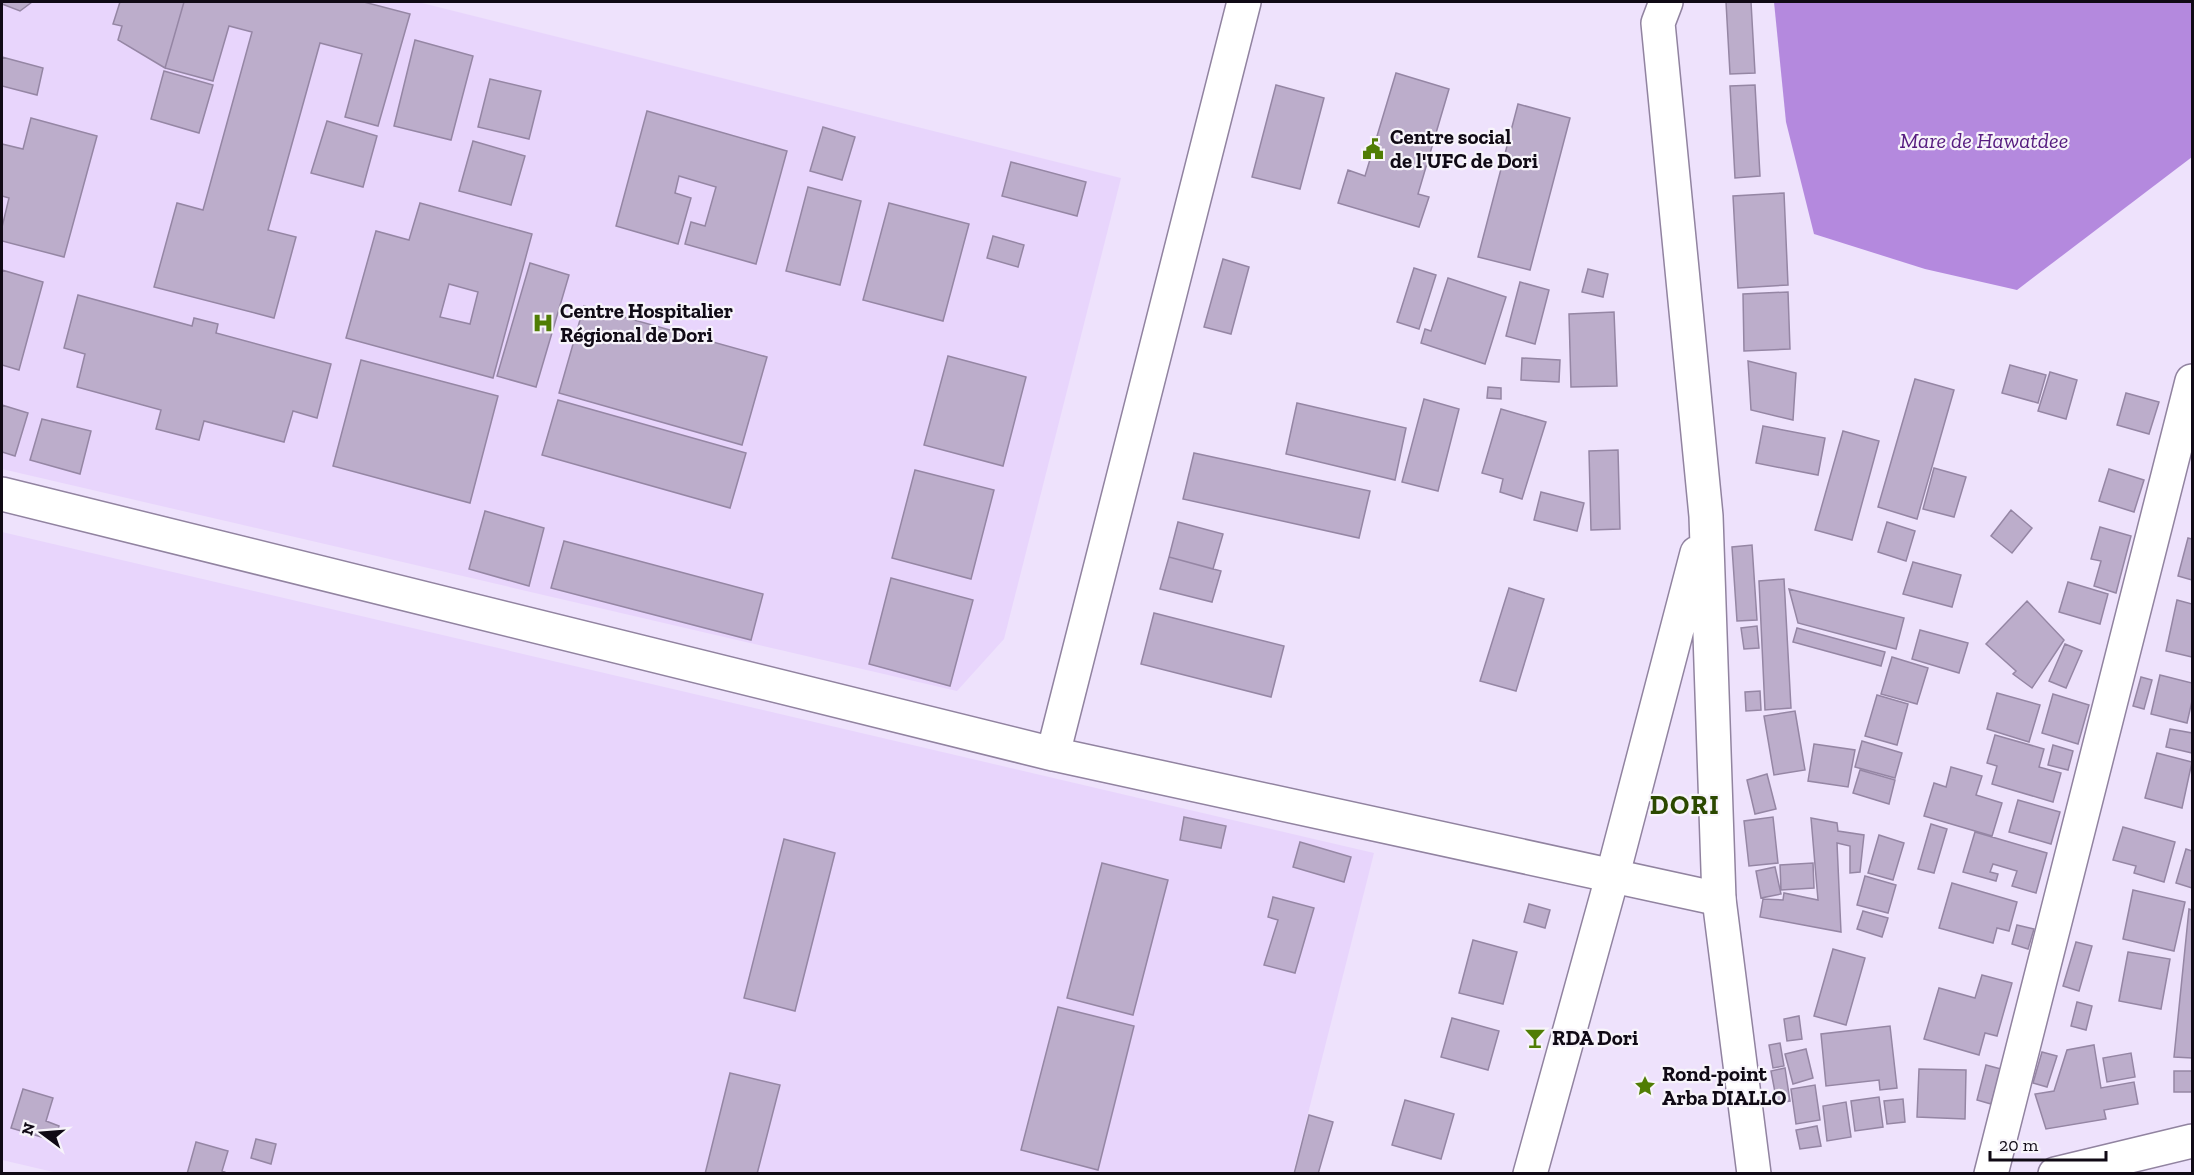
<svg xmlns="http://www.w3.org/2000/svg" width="2194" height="1175" font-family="'Zilla Slab',serif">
<rect width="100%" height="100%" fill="#eee2fc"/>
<!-- built -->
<path fill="#e8d5fc" d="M2 2H418L1121 178 1004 639 957 691 2 469Z
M2 532 1374 853 1293 1173 62 1174 2 1160Z"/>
<!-- water -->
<path fill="#b489de" d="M1774 2H2192V157L2017 290 1925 269 1814 234 1786 122Z"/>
<!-- building -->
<path fill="#bcadcb" stroke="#9586a4" stroke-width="1.5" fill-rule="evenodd" d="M2 2H32L20 11 2 4Z
M120 2H184L165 68 118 40 122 26 113 24Z
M184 2H364L410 14 378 126 345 117 362 54 320 43 268 230 296 237 274 318 154 287 177 203 203 210 252 32 229 26 213 81 165 68Z
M1726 2H1751L1755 73 1730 74Z
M415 40 473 56 451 140 394 126Z
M2 57 43 68 37 95 2 86Z
M164 71 213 85 199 133 151 119Z
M1396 73 1449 89 1418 194 1429 197 1419 227 1338 203 1348 170 1365 176Z
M490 79 541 91 529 139 478 127Z
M1276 85 1324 98 1300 189 1252 177Z
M1755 85 1760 176 1735 178 1730 86Z
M1518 104 1570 118 1530 270 1478 257Z
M647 111 787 151 756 264 685 244 691 222 705 226 716 187 679 176 675 193 691 198 678 244 616 226Z
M31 118 97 136 64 257 2 241V227L9 198 2 196V144L23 149Z
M327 121 377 136 363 187 311 173Z
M823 127 855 137 842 180 810 171Z
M473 141 525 156 511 205 459 191Z
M1011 162 1086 182 1077 216 1002 196Z
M808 187 861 201 840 285 786 271Z
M1784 193 1788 285 1738 288 1733 196Z
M420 203 532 234 493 378 346 338 376 231 409 240ZM449 284 478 292 470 324 440 317Z
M889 203 969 224 943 321 863 300Z
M993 236 1024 245 1018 267 987 258Z
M1223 259 1249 267 1231 334 1204 327Z
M530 263 569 275 536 387 497 376Z
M1414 268 1436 275 1419 329 1397 322Z
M1588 269 1608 274 1603 297 1582 292Z
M2 270 43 282 19 370 2 365Z
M1448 278 1506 297 1485 364 1421 343 1425 329 1431 331Z
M1520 282 1549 290 1535 344 1506 336Z
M1788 292 1790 349 1744 351 1743 294Z
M78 295 192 326 194 318 218 324 216 333 331 364 317 418 293 411 284 442 204 421 199 440 156 429 161 410 77 387 85 354 64 348Z
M584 306 767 357 742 445 559 393Z
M1614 312 1617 386 1571 387 1569 314Z
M948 356 1026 377 1003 466 924 445Z
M1522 358 1560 360 1559 382 1521 380Z
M361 360 498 396 470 503 333 466Z
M1748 361 1796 373 1793 420 1751 410Z
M2010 365 2046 375 2038 403 2002 393Z
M2050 372 2077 380 2066 419 2038 411Z
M1915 379 1954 390 1917 519 1878 507Z
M1488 387 1501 388V399L1487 398Z
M2126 393 2159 402 2149 434 2117 425Z
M1424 399 1459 409 1438 491 1402 482Z
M558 400 746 453 730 508 542 455Z
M1297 403 1406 428 1395 480 1286 454Z
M2 405 28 413 15 456 2 452Z
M1501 409 1546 422 1522 499 1500 492 1503 479 1482 473Z
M42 419 91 431 80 474 30 460Z
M1763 426 1825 438 1818 475 1756 463Z
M1843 431 1879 441 1852 540 1815 530Z
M1618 450 1620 529 1591 530 1589 451Z
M1194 453 1370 491 1359 538 1183 499Z
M1934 468 1966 477 1954 517 1923 509Z
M2109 469 2144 480 2134 512 2099 501Z
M915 470 994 490 971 579 892 558Z
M1541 492 1584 503 1577 531 1534 520Z
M2011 510 2032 528 2012 553 1991 536Z
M485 511 544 528 529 586 469 569Z
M1178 522 1223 534 1213 569 1169 557Z
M1887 522 1915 531 1906 561 1878 552Z
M2100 527 2131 536 2116 593 2094 586 2101 561 2091 559Z
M2188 538 2192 539V580L2178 576Z
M564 541 763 594 751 640 551 588Z
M1752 545 1757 620 1737 621 1732 547Z
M1169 557 1221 571 1212 602 1160 589Z
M1913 562 1961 575 1952 607 1903 594Z
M891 578 973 600 950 686 869 664Z
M1784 579 1791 708 1765 710 1759 581Z
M2068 582 2108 594 2100 624 2059 612Z
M1509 588 1544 599 1516 691 1480 681Z
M1789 589 1904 618 1896 649 1798 623Z
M2177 600 2192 604V657L2166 651Z
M2027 601 2064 640 2032 688 2013 674 2016 671 1986 644Z
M1154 613 1284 646 1271 697 1141 664Z
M1757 626 1759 648 1744 649 1741 628Z
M1797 628 1885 652 1881 666 1793 642Z
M1920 630 1968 643 1959 673 1912 659Z
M2065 644 2082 651 2066 688 2049 681Z
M1892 657 1928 668 1917 704 1881 694Z
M2160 675 2192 683V701L2187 723 2151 714Z
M2141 677 2152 680 2144 709 2133 706Z
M1760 691 1761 710 1746 711 1745 692Z
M1997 693 2040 705 2029 742 1987 729Z
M2053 694 2089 705 2078 744 2042 733Z
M1877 695 1908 704 1897 745 1865 736Z
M1795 711 1805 770 1774 775 1764 716Z
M2170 729 2192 733V753L2166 747Z
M1995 735 2044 749 2039 767 2061 773 2053 802 1992 784 1997 766 1987 763Z
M1862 741 1902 753 1895 778 1855 767Z
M1814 744 1855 750 1848 787 1808 781Z
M2053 745 2073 751 2068 770 2048 765Z
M2157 753 2192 762 2182 808 2145 798Z
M1951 767 1982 776 1976 795 2002 803 1992 836 1924 816 1934 783 1946 787Z
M1860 770 1895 780 1889 804 1853 793Z
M1767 774 1776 809 1755 814 1747 780Z
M2018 800 2060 812 2051 844 2009 832Z
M1184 817 1226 826 1221 848 1180 840Z
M1773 817 1778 863 1749 866 1744 821Z
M1811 818 1837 823 1838 831 1864 835 1860 872 1850 873V846L1837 843 1841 932 1760 917 1763 899 1783 900 1784 893 1818 900Z
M1931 824 1947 829 1934 873 1918 869Z
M2123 827 2175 842 2164 882 2134 873 2136 866 2113 860Z
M1975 832 2047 853 2036 893 2012 886 2017 871 1993 864 1990 872 1998 874 1996 881 1963 872Z
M1879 835 1904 843 1893 880 1868 873Z
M784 839 835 853 795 1011 744 998Z
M1300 842 1351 857 1344 882 1293 867Z
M2186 849 2192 851V888L2176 883Z
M1102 863 1168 880 1133 1015 1067 998Z
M1813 863 1814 888 1781 890 1780 865Z
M1775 867 1781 894 1761 898 1756 871Z
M1865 876 1896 885 1888 913 1857 905Z
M1952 883 2017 902 2009 931 1997 928 1993 943 1939 928Z
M2133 890 2185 902 2174 951 2123 939Z
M1273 897 1314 908 1295 973 1264 965 1278 920 1268 917Z
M1529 904 1550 910 1545 928 1524 922Z
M2189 909 2192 910V1058L2174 1057Z
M1863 911 1888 918 1882 937 1857 929Z
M2017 925 2034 929 2028 949 2012 944Z
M1473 940 1517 952 1503 1004 1459 993Z
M2076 942 2092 946 2079 991 2063 986Z
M1833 949 1865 958 1846 1025 1814 1016Z
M2128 952 2170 959 2161 1009 2119 1001Z
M1982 975 2012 983 1997 1036 1985 1033 1979 1055 1924 1039 1939 988 1975 998Z
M2077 1002 2092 1006 2086 1030 2071 1026Z
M1058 1007 1134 1026 1098 1170 1021 1150Z
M1799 1016 1802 1039 1787 1041 1784 1019Z
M1452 1018 1499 1031 1488 1070 1441 1057Z
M1890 1026 1897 1088 1880 1090 1879 1080 1826 1086 1821 1034Z
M1780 1043 1784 1066 1773 1068 1769 1045Z
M2094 1045 2101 1088 2134 1082 2138 1104 2104 1110 2106 1119 2046 1129 2035 1094 2054 1091 2067 1050Z
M1806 1049 1813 1078 1793 1084 1785 1054Z
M2042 1052 2057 1056 2047 1087 2033 1083Z
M2131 1053 2135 1077 2107 1082 2103 1058Z
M1986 1065 2001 1069 1991 1104 1977 1100Z
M1785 1068 1790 1101 1777 1103 1771 1071Z
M1919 1069 1966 1070 1965 1119 1917 1117Z
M2174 1071H2192V1092H2174Z
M730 1073 780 1085 757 1174H705Z
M1815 1085 1820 1120 1796 1124 1791 1089Z
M23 1089 53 1098 46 1121 59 1126 55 1141 11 1128Z
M1879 1097 1883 1127 1855 1131 1851 1101Z
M1903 1099 1905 1122 1887 1124 1884 1101Z
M1405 1100 1454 1114 1441 1159 1392 1145Z
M1846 1102 1851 1137 1827 1141 1823 1106Z
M1309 1115 1333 1122 1318 1174H1294Z
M1817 1126 1821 1146 1800 1149 1796 1130Z
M256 1139 276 1144 271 1164 251 1158Z
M196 1142 228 1151 222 1171 229 1174H187Z"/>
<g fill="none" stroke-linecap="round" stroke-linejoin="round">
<defs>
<path id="street" d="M2 494 1053 754 1719 899
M1053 754 1244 2
M1991 1174 2192 381"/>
<path id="primary" d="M1666 2 1658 23 1706 516 1719 899 1754 1174
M1530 1174 1613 874 1697 553
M2055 1174 2192 1141"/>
</defs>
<!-- street casing -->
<use href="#street" stroke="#9183a0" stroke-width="36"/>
<!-- primary casing -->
<use href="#primary" stroke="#9183a0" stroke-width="36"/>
<!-- street -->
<use href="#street" stroke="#fff" stroke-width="33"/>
<!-- primary -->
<use href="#primary" stroke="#fff" stroke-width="33"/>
</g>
<!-- icons -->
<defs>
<symbol id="civic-bare" viewBox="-9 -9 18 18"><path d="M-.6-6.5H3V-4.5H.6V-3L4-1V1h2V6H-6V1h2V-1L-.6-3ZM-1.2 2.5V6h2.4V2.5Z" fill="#507d04" stroke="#f7f4fa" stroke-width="2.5" paint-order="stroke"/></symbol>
<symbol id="hospital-bare" viewBox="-9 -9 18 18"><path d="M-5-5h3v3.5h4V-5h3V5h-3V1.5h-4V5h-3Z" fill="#507d04" stroke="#f7f4fa" stroke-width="2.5" paint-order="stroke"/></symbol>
<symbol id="bar-bare" viewBox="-9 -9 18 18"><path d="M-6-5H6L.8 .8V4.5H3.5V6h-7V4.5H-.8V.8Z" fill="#507d04" stroke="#f7f4fa" stroke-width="2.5" paint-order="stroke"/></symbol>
<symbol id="sight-bare" viewBox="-9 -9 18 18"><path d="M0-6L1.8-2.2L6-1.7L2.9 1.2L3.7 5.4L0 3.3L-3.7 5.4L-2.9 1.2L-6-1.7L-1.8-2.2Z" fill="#507d04" stroke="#f7f4fa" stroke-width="2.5" paint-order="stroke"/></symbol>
</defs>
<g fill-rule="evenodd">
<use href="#civic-bare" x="1358" y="134" width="30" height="30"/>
<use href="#hospital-bare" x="528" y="308" width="30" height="30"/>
<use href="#bar-bare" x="1520" y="1023" width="30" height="30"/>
<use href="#sight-bare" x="1630" y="1071" width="30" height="30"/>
</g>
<g text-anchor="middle" stroke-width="4.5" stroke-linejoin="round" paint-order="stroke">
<!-- poi labels -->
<g font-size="21" font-weight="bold" fill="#100a15" stroke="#f7f4fa" text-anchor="start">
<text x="1390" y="144">Centre social<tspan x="1390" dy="24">de l'UFC de Dori</tspan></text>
<text x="560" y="318">Centre Hospitalier<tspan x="560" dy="24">Régional de Dori</tspan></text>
<text x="1552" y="1045">RDA Dori</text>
<text x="1662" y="1081">Rond-point<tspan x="1662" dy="24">Arba DIALLO</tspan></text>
</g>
<!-- water labels -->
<g font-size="22" font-style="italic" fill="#561c7f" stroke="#f7f4fa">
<text x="1984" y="148">Mare de Hawatdee</text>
</g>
<!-- district labels -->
<g font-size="27" font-weight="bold" letter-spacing="1.5" fill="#2b4800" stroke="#f7f4fa">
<text x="1685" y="814">DORI</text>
</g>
</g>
<!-- border -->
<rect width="2194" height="1175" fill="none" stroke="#100a15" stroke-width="6"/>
<!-- north arrow -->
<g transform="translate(42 1133) rotate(286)" stroke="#f7f4fa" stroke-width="4.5" paint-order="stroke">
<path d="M0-4.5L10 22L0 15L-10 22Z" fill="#100a15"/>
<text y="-9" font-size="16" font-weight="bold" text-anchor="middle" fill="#100a15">N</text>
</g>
<!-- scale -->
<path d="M1990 1151v9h116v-9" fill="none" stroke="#100a15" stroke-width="3"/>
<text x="1999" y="1151" font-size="18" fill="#100a15" stroke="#f7f4fa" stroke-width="4.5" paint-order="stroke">20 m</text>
</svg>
